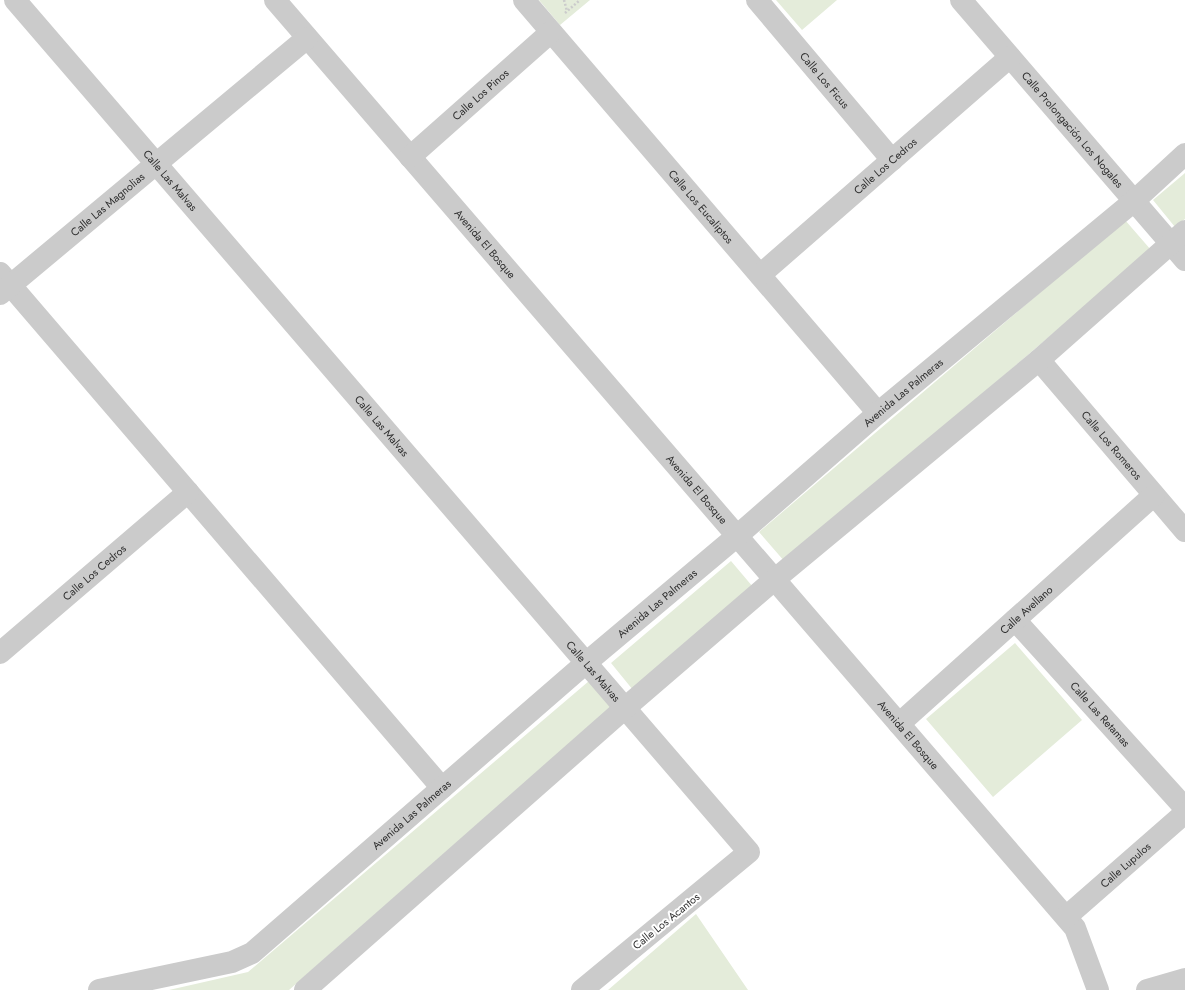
<svg xmlns="http://www.w3.org/2000/svg" width="1185" height="990" font-family="Jost,sans-serif">
<rect width="100%" height="100%" fill="#fff"/>
<!-- green -->
<path fill="#e4ecda" d="M539 0H590L560 25Z
M776 0H837L802 30Z
M1185 173V219L1175 227 1153 200Z
M1125 220 1151 250 785 562 759 532Z
M731 561 753 587 633 690 611 663Z
M1015 643 1082 720 993 797 926 719Z
M589 681 611 707 289 990H169L248 972Z
M696 914 748 990H608Z"/>
<g fill="none" stroke-linecap="round" stroke-linejoin="round">
<!-- path -->
<path stroke="#cbcbcb" stroke-width="2.5" stroke-dasharray="2 2" stroke-linecap="butt" d="M564 0 567 11
M565 13 580 0"/>
<!-- minor -->
<g stroke="#cbcbcb" stroke-width="22">
<path id="s1" d="M15 0 749 852 582 990"/>
<path id="s2" d="M275 0 1075 928 1098 990"/>
<path id="s3" d="M524 0 878 413"/>
<path id="s4" d="M757 0 892 160"/>
<path id="s5" d="M961 0 1185 260"/>
<path id="s6" d="M410 157 551 32"/>
<path d="M0 273 442 788"/>
<path id="s7" d="M760 275 1010 57"/>
<path id="s8" d="M0 294 307 38"/>
<path id="s9" d="M1039 360 1185 531"/>
<path id="s10" d="M1015 620 1185 808"/>
<path id="s11" d="M0 653 188 492"/>
<path id="s12" d="M899 724 1154 495"/>
<path id="s13" d="M1066 917 1185 813"/>
<path id="s14" d="M99 990 232 962 252 953 587 662 737 536 878 413 1134 201 1185 154"/>
<path d="M305 990 625 708 774 580 1039 360 1185 231"/>
<path d="M1147 990 1185 979"/>
</g>
</g>
<g text-anchor="middle" stroke-width="4" stroke-linejoin="round" paint-order="stroke">
<!-- street labels -->
<g font-size="11" fill="#2e2e2e" stroke="#fff">
<text dy="4" stroke="none"><textPath href="#s4" startOffset="105">Calle Los Ficus</textPath></text>
<text dy="4" stroke="none"><textPath href="#s6" startOffset="94">Calle Los Pinos</textPath></text>
<text dy="4" stroke="none"><textPath href="#s5" startOffset="171">Calle Prolongación Los Nogales</textPath></text>
<text dy="4" stroke="none"><textPath href="#s7" startOffset="166">Calle Los Cedros</textPath></text>
<text dy="4" stroke="none"><textPath href="#s1" startOffset="238">Calle Las Malvas</textPath></text>
<text dy="4" stroke="none"><textPath href="#s8" startOffset="140">Calle Las Magnolias</textPath></text>
<text dy="4" stroke="none"><textPath href="#s3" startOffset="272">Calle Los Eucaliptos</textPath></text>
<text dy="4" stroke="none"><textPath href="#s2" startOffset="322">Avenida El Bosque</textPath></text>
<text dy="4" stroke="none"><textPath href="#s14" startOffset="1017">Avenida Las Palmeras</textPath></text>
<text dy="4" stroke="none"><textPath href="#s1" startOffset="562">Calle Las Malvas</textPath></text>
<text dy="4" stroke="none"><textPath href="#s9" startOffset="112">Calle Los Romeros</textPath></text>
<text dy="4" stroke="none"><textPath href="#s2" startOffset="646">Avenida El Bosque</textPath></text>
<text dy="4" stroke="none"><textPath href="#s11" startOffset="124">Calle Los Cedros</textPath></text>
<text dy="4" stroke="none"><textPath href="#s14" startOffset="693">Avenida Las Palmeras</textPath></text>
<text dy="4" stroke="none"><textPath href="#s12" startOffset="171">Calle Avellano</textPath></text>
<text dy="4" stroke="none"><textPath href="#s1" startOffset="886">Calle Las Malvas</textPath></text>
<text dy="4" stroke="none"><textPath href="#s10" startOffset="127">Calle Las Retamas</textPath></text>
<text dy="4" stroke="none"><textPath href="#s2" startOffset="970">Avenida El Bosque</textPath></text>
<text dy="4" stroke="none"><textPath href="#s14" startOffset="369">Avenida Las Palmeras</textPath></text>
<text dy="4" stroke="none"><textPath href="#s13" startOffset="79">Calle Lupulos</textPath></text>
<text transform="translate(666 921) rotate(-39)" y="4">Calle Los Acantos</text>
</g>
</g>
</svg>
